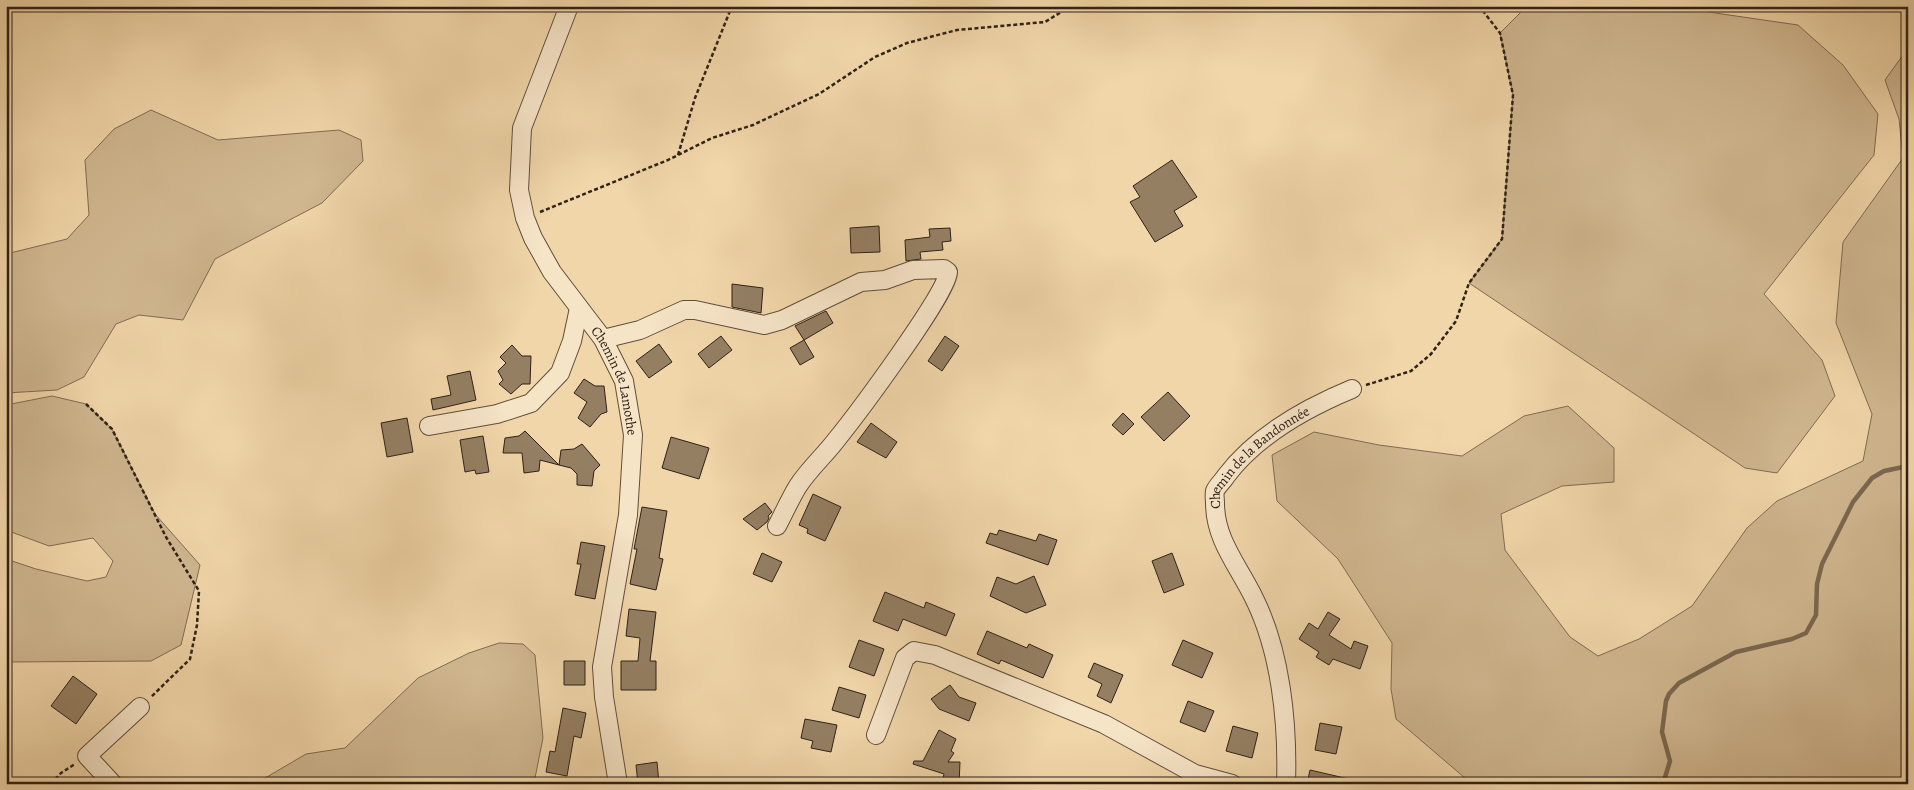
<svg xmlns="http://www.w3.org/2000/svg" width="1914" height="790" font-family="Alegreya,serif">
<rect width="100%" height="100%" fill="#f1d6a9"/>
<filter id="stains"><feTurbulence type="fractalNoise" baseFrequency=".004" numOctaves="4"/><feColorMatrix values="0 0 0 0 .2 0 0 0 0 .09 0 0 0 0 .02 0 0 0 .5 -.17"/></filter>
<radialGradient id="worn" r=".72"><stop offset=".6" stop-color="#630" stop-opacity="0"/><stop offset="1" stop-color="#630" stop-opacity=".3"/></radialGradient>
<!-- green -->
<path fill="#d0b790" stroke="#806c54" d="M1527 6H1667L1798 25 1843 65 1878 114 1874 155 1764 294 1822 360 1835 396 1777 473 1745 468 1469 283 1502 239 1513 95 1500 33Z
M1908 48V784H1472L1396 719 1391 689 1392 643 1338 559 1277 501 1272 455 1314 432 1379 445 1462 456 1524 416 1568 406 1614 448V482L1562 486 1501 514 1505 550 1570 637 1598 656 1639 639 1692 606 1747 528 1777 501 1863 461 1872 414 1836 323 1843 242 1903 158 1899 119 1885 80Z
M151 110 218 140 339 130 361 140 363 161 322 203 215 259 183 320 139 315 116 324 84 377 57 390 6 393V254L67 239 89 215 85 160 114 129Z
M52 396 86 404 112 429 155 514 200 565 181 645 151 661 6 662V559L36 569 87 581 106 577 113 561 93 538 49 546 6 530V405Z
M499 643 523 644 535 655 543 738 535 778 539 784H255L306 754 345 748 418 678 469 653Z"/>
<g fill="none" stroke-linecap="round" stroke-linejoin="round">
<!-- stream -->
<path stroke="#7c6851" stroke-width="4.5" d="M1663 784 1670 761 1662 732 1666 701 1669 694 1679 683 1736 652 1792 639 1806 633 1816 615 1817 584 1822 564 1853 502 1872 478 1884 471 1908 466"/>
</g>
<!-- building -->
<path fill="#947f63" stroke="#2f2117" d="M1172 160 1197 197 1174 211 1183 226 1155 242 1130 202 1140 197 1133 186Z
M879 226 880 252 851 253 850 228Z
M950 228 951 241 942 242 943 250 920 252 921 259 906 261 905 240 930 237 929 229Z
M732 284 763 288 761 313 732 307Z
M826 311 833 323 804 340 795 326Z
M721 336 732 350 709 368 698 354Z
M945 336 959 346 942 371 928 361Z
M804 340 814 357 800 365 790 348Z
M659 344 672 362 649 378 636 361Z
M512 345 522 356H531L530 384H522L511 394 499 384 503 380 498 371 506 363 500 357Z
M470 371 476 400 433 410 431 399 451 395 447 376Z
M584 379 595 386H604L607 412 601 414 590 427 578 418 587 402 574 393Z
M1168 392 1190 416 1164 441 1141 417Z
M1123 413 1134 424 1123 435 1112 425Z
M407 418 413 452 387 457 381 423Z
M871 423 897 442 886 458 857 442Z
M525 431 559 465 540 460 539 471 524 473 522 453H503L505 438 519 436Z
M483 436 489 472 476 474 475 470 465 472 460 440Z
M671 437 709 448 699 479 662 468Z
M582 444 600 465 594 471 592 486 577 485V474L571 468 559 465 561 450 574 449Z
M813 494 841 507 825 541 807 533 808 529 799 525Z
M765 503 772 512 768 516 769 518 767 522 757 530 743 519Z
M642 507 667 511 659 558 663 559 656 590 630 584 637 549H634Z
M999 530 1036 541 1039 534 1057 540 1048 565 986 543 990 533 997 535Z
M581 542 605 546 595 599 575 595 581 564H577Z
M762 553 782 562 772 582 753 574Z
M1172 553 1184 585 1164 593 1152 561Z
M1034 576 1046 605 1026 613 990 596 997 577 1016 584Z
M885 592 924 608 926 602 955 614 946 636 903 619 898 631 873 621Z
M629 609 656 612 650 661H656V690H621V661H638L640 638 626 636Z
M1328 612 1340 619 1329 635 1351 649 1354 641 1368 646 1360 669 1333 659 1329 665 1316 657 1319 652 1299 639 1309 623 1318 629Z
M987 631 1027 648 1029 644 1053 655 1043 678 1001 660 999 664 977 654Z
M859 640 884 649 874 676 849 667Z
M1183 640 1213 653 1202 678 1172 665Z
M564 661H585V685H564Z
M1094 663 1123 675 1111 703 1097 696 1102 684 1088 677Z
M73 676 97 694 76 724 51 706Z
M950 685 959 697 976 703 969 721 939 709 931 699Z
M839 687 866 695 859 718 832 710Z
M1188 701 1214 711 1205 732 1180 722Z
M563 708 586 713 581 738 574 736 567 776 546 772 550 751 555 752Z
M805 719 837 725 831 752 811 748 813 741 801 738Z
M1320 723 1342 727 1336 754 1315 750Z
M1233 726 1258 733 1252 758 1226 751Z
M939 730 956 739 951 751 954 753 948 762H960L959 784 942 782 944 774 913 764 914 761H923Z
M657 762 659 783 638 784 636 765Z
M1310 770 1349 779 1348 784H1307Z"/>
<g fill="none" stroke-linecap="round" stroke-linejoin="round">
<defs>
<g id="minor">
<path id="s1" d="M569 6 522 128 519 190 525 218 533 238 552 272 603 339 624 381 633 435 628 515 602 667 604 697 618 784"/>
<path d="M603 339 640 330 684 310H695L764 325 782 320 861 282 885 280 913 270 944 269 948 272C950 290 854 418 837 439 825 455 809 469 798 486 790 499 784 513 777 526"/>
<path d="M429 426 497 414 531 403 560 373 572 341 579 308"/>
<path d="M876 735 905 658 914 651 935 655 1104 724 1195 774 1232 784"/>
<path d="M113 784 87 756 140 707"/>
<path id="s2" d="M1286 784C1288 723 1281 651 1253 596 1237 564 1215 539 1215 503 1215 500 1214 494 1215 491 1217 486 1223 481 1226 476 1257 435 1306 408 1352 389"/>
</g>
</defs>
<!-- minor casing -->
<use href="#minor" stroke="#604e3c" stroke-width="20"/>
<!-- path -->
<path stroke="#2f2117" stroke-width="2.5" stroke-dasharray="4 2.5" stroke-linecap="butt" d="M678 155 695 98 732 6
M540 212 668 160 712 138 753 125 819 94 875 57 907 43 957 30 1045 22 1071 6
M1366 385 1411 371 1431 354 1456 321 1469 283 1502 239 1513 95 1500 33 1483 11 1477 6
M86 404 112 429 166 537 199 591 197 625 190 659 151 697
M51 784 61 773 75 764"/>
<!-- minor -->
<use href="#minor" stroke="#f6e4c7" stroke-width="18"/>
</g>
<g text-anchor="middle" stroke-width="5" stroke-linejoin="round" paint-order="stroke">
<!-- street labels -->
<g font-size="14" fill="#2f2117" stroke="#f6e4c7">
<text dy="5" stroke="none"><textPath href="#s1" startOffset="410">Chemin de Lamothe</textPath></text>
<text dy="5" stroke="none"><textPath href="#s2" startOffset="360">Chemin de la Bandonnée</textPath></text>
</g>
</g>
<!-- margin -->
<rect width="1914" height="790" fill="none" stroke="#f1d6a9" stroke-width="25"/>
<rect x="8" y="8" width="1899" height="775" fill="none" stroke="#2f2117" stroke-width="2.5"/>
<rect x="12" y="12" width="1889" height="765" fill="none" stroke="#2f2117"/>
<rect width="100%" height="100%" filter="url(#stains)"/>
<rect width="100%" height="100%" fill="url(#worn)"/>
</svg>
